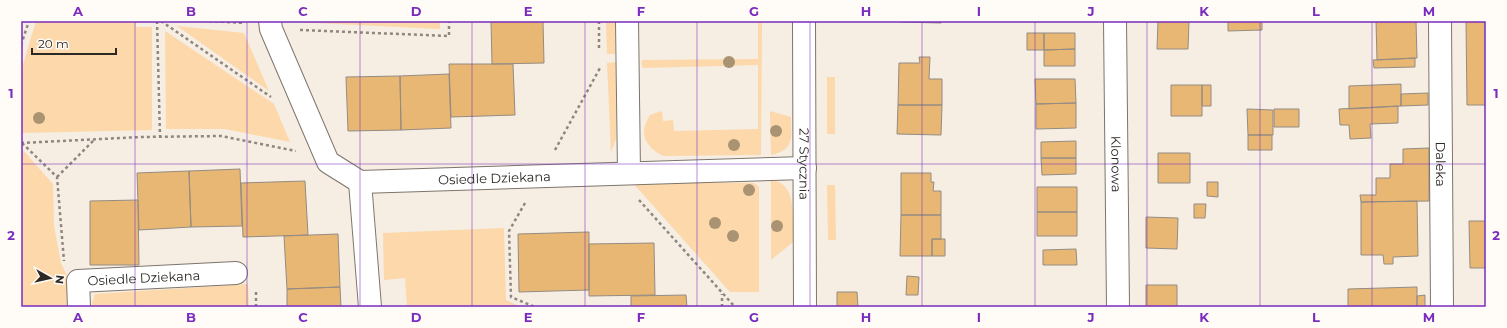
<svg xmlns="http://www.w3.org/2000/svg" width="1507" height="328" font-family="Montserrat,sans-serif">
<rect width="100%" height="100%" fill="#f6ede3"/>
<!-- green -->
<path fill="#fcd8aa" d="M36 21H136V27H152V130L21 133V71Z
M294 21H440V29L294 22Z
M606 21H615V54H607Z
M758 21H762L761 155 663 156C645 146 638 134 650 115L662 111 663 121 673 120 674 131 758 129V65L643 68 641 62 643 60 758 59Z
M177 26 244 33 269 91Z
M165 31 274 104 290 142 225 129H166Z
M616 62V139L611 152 607 63Z
M827 77H835V134H827Z
M770 111 791 117C791 138 795 150 771 155Z
M21 148 53 184 54 226 61 263 67 276V307H21Z
M771 180C799 183 792 222 793 242L771 260Z
M632 182 754 183 759 187V292H730Z
M827 185H835L836 240H828Z
M504 228 506 300 522 307H407L405 278 384 280 383 233Z
M248 284 249 307H91L95 294Z"/>
<!-- building -->
<path fill="#e9b774" stroke="#948c83" d="M491 21H543L544 63 492 64Z
M901 21H941V23L901 22Z
M1158 21H1189L1188 49H1157Z
M1228 21H1262V30L1228 31Z
M1376 21H1416L1417 58 1377 60Z
M1466 21H1486V105H1467Z
M1027 33H1044V50H1027Z
M1044 33H1075V49L1044 50Z
M1075 49V66H1044V50Z
M919 57H930L929 79H942V105H898L899 63H920Z
M1415 58V67L1374 68 1373 60Z
M449 64H513L515 115 451 117Z
M449 74 451 128 401 130 400 76Z
M400 76 401 130 348 131 346 77Z
M1035 79H1075L1076 103 1036 104Z
M1401 84V106L1349 109V86Z
M1171 85H1202V116H1171Z
M1202 85H1211V106H1202Z
M1428 93V105L1401 106V94Z
M1076 103V128L1036 129V104Z
M898 105H942L941 135 897 134Z
M1398 106V123L1370 124 1371 138 1350 139 1349 125H1340L1339 109Z
M1247 109 1273 110V135H1248Z
M1274 109H1299V127H1274Z
M1248 135H1272V150H1248Z
M1076 141V158H1041V142Z
M1429 148V201L1361 202 1360 195H1376V178H1390V164H1403V149Z
M1158 153H1190V183H1158Z
M1041 158H1076V174L1042 175Z
M240 169 242 226 191 227 189 171Z
M189 171 191 227 139 230 137 173Z
M901 173H931V182H934L933 191H941V215H901Z
M305 181 308 235 243 237 241 183Z
M1207 182H1218V197L1207 196Z
M1037 187H1077V212H1037Z
M138 200 139 265H90V201Z
M1417 201 1418 256 1393 257V264H1384L1383 255H1361V202Z
M1194 204H1206L1205 218H1194Z
M1037 212H1077V236H1037Z
M901 215H941V239H932V256H900Z
M1146 217 1178 218 1177 249 1146 248Z
M1469 221H1486V268H1470Z
M589 232V290L519 292 518 234Z
M338 234 340 287 287 289 284 236Z
M932 239H945V256H932Z
M654 243 655 295 589 296V244Z
M1076 249 1077 265H1043V250Z
M907 276 919 277 918 295H906Z
M1146 285H1177V307H1146Z
M340 287 341 307H287V289Z
M1417 287V307H1348V289Z
M837 292H857L858 307H837Z
M686 295 687 307H631V296Z
M1425 295V307H1417V296Z"/>
<g fill="none" stroke-linecap="round" stroke-linejoin="round">
<defs>
<g id="minor">
<path id="s1" d="M270 21 271 29 328 162 360 182 805 168"/>
<path d="M627 21 629 173"/>
<path id="s2" d="M804 21 805 307"/>
<path id="s3" d="M1115 21 1118 307"/>
<path id="s4" d="M1440 21 1442 307"/>
<path d="M360 182 370 307"/>
<path id="s5" d="M79 307 78 281 236 273"/>
</g>
</defs>
<!-- minor casing -->
<use href="#minor" stroke="#7d756c" stroke-width="24"/>
<!-- path -->
<path stroke="#8e8780" stroke-width="2.5" stroke-dasharray="3 3" stroke-linecap="butt" d="M157 21 160 136
M161 21 271 97
M209 21 245 23
M599 21V48
M300 30 449 36V21
M21 45 29 21
M21 143 141 137 221 136 296 151
M22 143 57 177 64 261
M555 150 600 68
M57 177 95 139
M639 200 735 307
M525 203 509 231 511 297 535 307
M256 307V289
M722 307V294"/>
<!-- minor -->
<use href="#minor" stroke="#fff" stroke-width="22"/>
</g>
<!-- trees -->
<g fill="#aa9373">
<circle cx="729" cy="62" r="6"/>
<circle cx="39" cy="118" r="6"/>
<circle cx="776" cy="131" r="6"/>
<circle cx="734" cy="145" r="6"/>
<circle cx="749" cy="190" r="6"/>
<circle cx="715" cy="223" r="6"/>
<circle cx="777" cy="226" r="6"/>
<circle cx="733" cy="236" r="6"/>
</g>
<!-- grid -->
<path fill="none" stroke="#7b2cbf" stroke-width="1" stroke-opacity="0.55" d="M135 21V307M247 21V307M360 21V307M472 21V307M585 21V307M697 21V307M810 21V307M922 21V307M1035 21V307M1147 21V307M1260 21V307M1372 21V307M21 164H1486"/>
<g text-anchor="middle" stroke-width="3" stroke-linejoin="round" paint-order="stroke">
<!-- street labels -->
<g font-size="13" fill="#2c2824" stroke="#fffbf7">
<text dy="5" stroke="none"><textPath href="#s2" startOffset="143">27 Stycznia</textPath></text>
<text dy="5" stroke="none"><textPath href="#s3" startOffset="143">Klonowa</textPath></text>
<text dy="5" stroke="none"><textPath href="#s4" startOffset="143">Daleka</textPath></text>
<text dy="5" stroke="none"><textPath href="#s1" startOffset="325">Osiedle Dziekana</textPath></text>
<text dy="5" stroke="none"><textPath href="#s5" startOffset="92">Osiedle Dziekana</textPath></text>
</g>
</g>
<!-- border -->
<rect width="1507" height="328" fill="none" stroke="#fffbf7" stroke-width="44"/>
<!-- north arrow -->
<g transform="translate(50 278) rotate(98)" stroke="#fffbf7" stroke-width="3" paint-order="stroke">
<path d="M0-3L7 15L0 10L-7 15Z" fill="#2c2824"/>
<text y="-6" font-size="11" font-weight="bold" text-anchor="middle" fill="#2c2824">N</text>
</g>
<!-- scale -->
<path d="M32 48v6h84v-6" fill="none" stroke="#2c2824" stroke-width="2"/>
<text x="38" y="48" font-size="12" fill="#2c2824" stroke="#fffbf7" stroke-width="3" paint-order="stroke">20 m</text>
<rect x="22" y="22" width="1463" height="284" fill="none" stroke="#7b2cbf" stroke-width="1.5"/>
<g font-size="13" text-anchor="middle" font-weight="bold" fill="#7b2cbf">
<text x="78" y="16">A</text>
<text x="191" y="16">B</text>
<text x="303" y="16">C</text>
<text x="416" y="16">D</text>
<text x="528" y="16">E</text>
<text x="641" y="16">F</text>
<text x="754" y="16">G</text>
<text x="866" y="16">H</text>
<text x="979" y="16">I</text>
<text x="1091" y="16">J</text>
<text x="1204" y="16">K</text>
<text x="1316" y="16">L</text>
<text x="1429" y="16">M</text>
<text x="11" y="98">1</text>
<text x="1496" y="98">1</text>
<text x="11" y="240">2</text>
<text x="1496" y="240">2</text>
<text x="78" y="322">A</text>
<text x="191" y="322">B</text>
<text x="303" y="322">C</text>
<text x="416" y="322">D</text>
<text x="528" y="322">E</text>
<text x="641" y="322">F</text>
<text x="754" y="322">G</text>
<text x="866" y="322">H</text>
<text x="979" y="322">I</text>
<text x="1091" y="322">J</text>
<text x="1204" y="322">K</text>
<text x="1316" y="322">L</text>
<text x="1429" y="322">M</text>
</g>
</svg>
